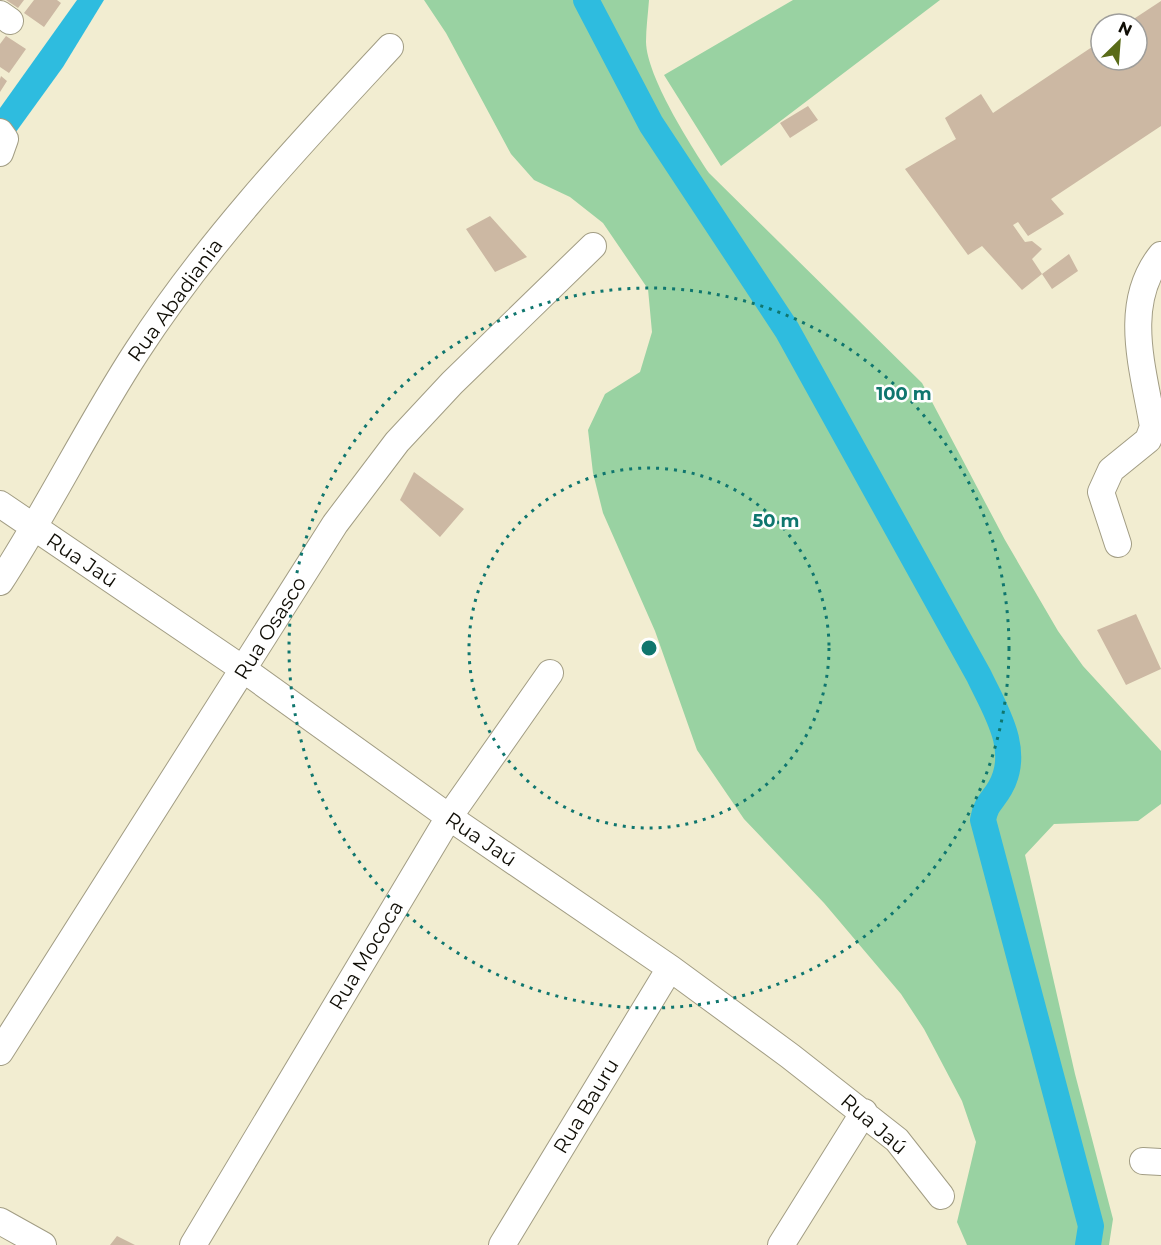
<svg xmlns="http://www.w3.org/2000/svg" width="1161" height="1245" font-family="Montserrat,sans-serif">
<rect width="100%" height="100%" fill="#f2edd1"/>
<!-- green -->
<path fill="#99d2a2" d="M424 0H649C648 14 646 28 646 42 647 77 690 144 709 173L922 383 1005 540 1058 631 1083 666 1161 751V804L1138 821 1054 824 1025 855 1075 1074 1113 1219 1109 1245H967L957 1222 976 1142 962 1101 924 1029 901 994 824 903 744 819 697 750 655 631 603 513 593 473 588 430 605 394 640 372 652 332 648 289 603 223 570 197 534 180 511 154 446 33Z
M793 0H940L721 166 664 75Z"/>
<!-- water -->
<path fill="#2ebcdf" d="M77 0H104L63 67 0 154V108Z"/>
<g fill="none" stroke-linecap="round" stroke-linejoin="round">
<!-- canal -->
<path stroke="#2ebcdf" stroke-width="26" d="M586 0 651 124 787 330 979 676C995 710 1022 750 1000 788 992 802 986 803 983 820L1091 1226 1088 1245"/>
</g>
<!-- building -->
<path fill="#ccb8a3" d="M6 0H24L18 8Z
M34 0H57L61 3 44 27 24 13Z
M1161 1V126L1051 199 1064 214 1028 236 1018 222 1013 225 1025 242 1032 241 1042 249 1032 259 1042 274 1022 290 982 246 968 255 905 169 956 139 945 118 981 94 993 113 1101 41V60H1137V24H1126Z
M6 36 26 49 9 73 0 67V44Z
M1 76 7 81 0 92V79Z
M808 106 818 120 790 138 780 123Z
M490 216 527 257 495 272 466 229Z
M1069 254 1078 271 1052 289 1042 274Z
M414 472 464 509 440 537 400 500Z
M1136 614 1161 669 1126 685 1097 630Z
M117 1236 135 1245H110Z"/>
<g fill="none" stroke-linecap="round" stroke-linejoin="round">
<defs>
<path id="minor" d="M0 14 10 21
M0 132 5 139 0 153
M0 504 243 669 449 817 670 968 790 1056 897 1140 941 1196
M1118 544 1101 492 1111 470 1148 440 1153 427C1144 371 1121 305 1161 255
M0 582C49 507 88 426 137 351 209 240 300 144 390 47
M0 1052 335 524 397 442 452 383 593 246
M1143 1161 1161 1162
M0 1221 43 1245
M193 1245 449 817 550 673
M502 1245 670 968
M781 1245 864 1112"/>
</defs>
<!-- minor casing -->
<use href="#minor" stroke="#a29d84" stroke-width="28"/>
<!-- minor -->
<use href="#minor" stroke="#fff" stroke-width="26"/>
</g>
<!-- distance rings -->
<g fill="none" stroke="#0f766e" stroke-width="3" stroke-dasharray="3 6">
<circle cx="649" cy="648" r="180"/>
<circle cx="649" cy="648" r="360"/>
</g>
<g text-anchor="middle" stroke-width="5" stroke-linejoin="round" paint-order="stroke">
<!-- street labels -->
<g font-size="20" fill="#0f0d05" stroke="#fff">
<text transform="translate(175 300) rotate(-54)" y="7">Rua Abadiania</text>
<text transform="translate(82 560) rotate(34)" y="7">Rua Jaú</text>
<text transform="translate(270 628) rotate(-58)" y="7">Rua Osasco</text>
<text transform="translate(481 839) rotate(34)" y="7">Rua Jaú</text>
<text transform="translate(366 955) rotate(-59)" y="7">Rua Mococa</text>
<text transform="translate(586 1106) rotate(-59)" y="7">Rua Bauru</text>
<text transform="translate(874 1124) rotate(41)" y="7">Rua Jaú</text>
</g>
</g>
<circle cx="649" cy="648" r="9" fill="#0f766e" stroke="#fff" stroke-width="3"/>
<g font-size="18" text-anchor="middle" font-weight="bold" fill="#0f766e" stroke="#fff" stroke-width="5" stroke-linejoin="round" paint-order="stroke">
<text x="904" y="400">100 m</text>
<text x="776" y="527">50 m</text>
</g>
<!-- north arrow -->
<g transform="translate(1119 42) rotate(25)"><circle r="28" fill="#ffffff" stroke="#9f9e9b" stroke-width="1.5"/>
<path d="M0-4.5L10 22L0 15L-10 22Z" fill="#596b18"/>
<text y="-9" font-size="16" font-weight="bold" text-anchor="middle" fill="#0f0d05">N</text>
</g>
</svg>
